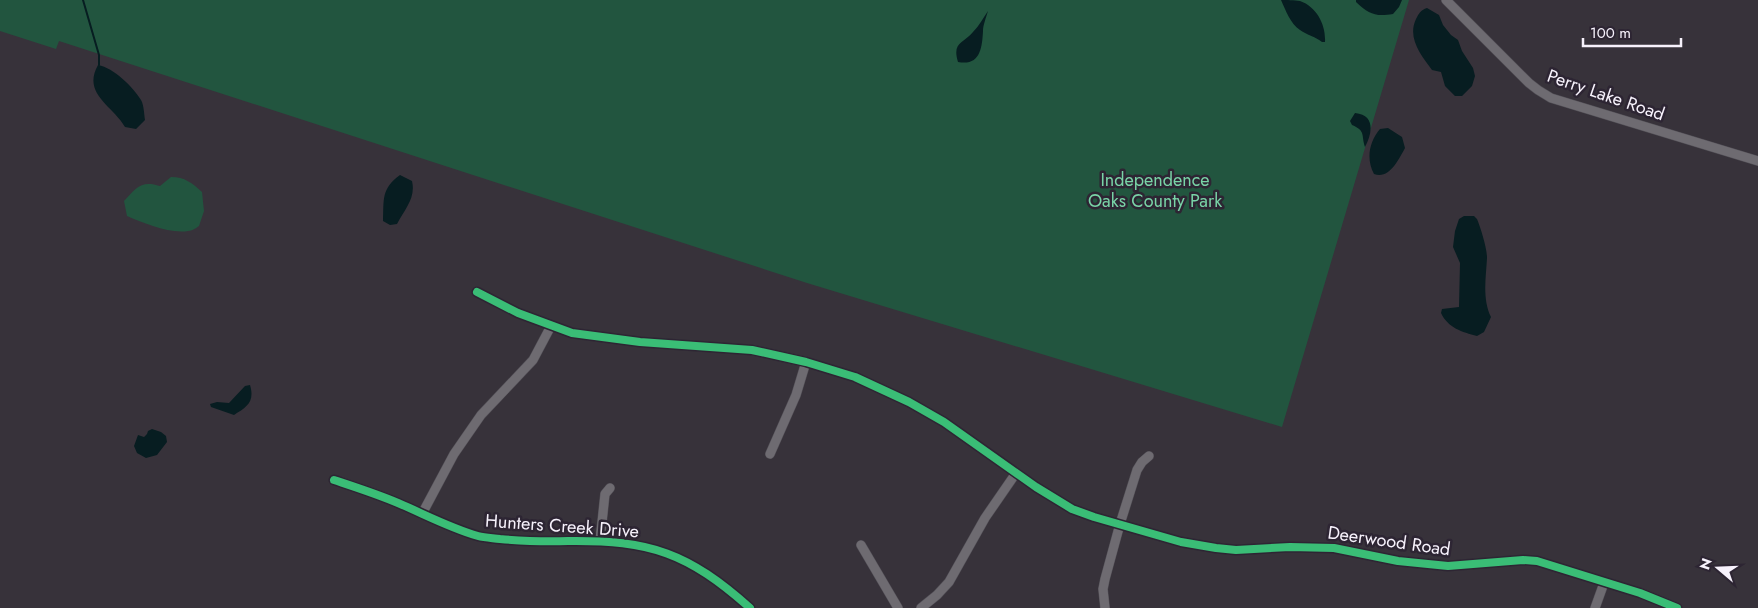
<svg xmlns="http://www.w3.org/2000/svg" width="1758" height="608" font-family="Jost,sans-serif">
<rect width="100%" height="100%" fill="#37323a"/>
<!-- green -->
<path fill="#22553f" d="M0 0H1409L1282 427 807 283 59 41 56 49 0 31Z
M171 177C185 177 192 183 202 192L204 211 199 226C196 228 192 231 188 231 170 234 143 223 127 216L124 201C136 188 141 180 160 186Z"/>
<!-- water -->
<path fill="#071d21" d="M1281 0C1286 0 1295 0 1300 1 1317 7 1326 25 1325 42H1322C1316 37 1307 35 1300 30 1290 23 1286 11 1281 0Z
M1356 0H1402L1399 7 1393 14C1375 17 1369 14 1356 2Z
M1427 8 1439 15 1443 25 1451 35 1458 40 1462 51 1473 68 1475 76 1472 86 1462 96H1455L1445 86 1441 72 1432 70C1421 55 1407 38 1416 19 1419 13 1421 10 1427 8Z
M988 11C986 18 983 25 983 31 982 49 980 66 958 62 952 42 963 44 973 32 979 26 983 18 988 11Z
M98 65C114 68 132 86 141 100 144 105 144 114 145 120L136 129 125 127C112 105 82 94 98 65Z
M1355 113C1376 115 1372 134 1365 147 1361 135 1366 131 1352 125L1350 121Z
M1388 128 1402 137 1405 148C1399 159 1389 180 1374 174 1366 159 1369 142 1380 129Z
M400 175 412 181C416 198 405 209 397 224L390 225 383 221C384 199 381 189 400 175Z
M1464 216H1474L1477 219C1481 229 1487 248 1487 258 1486 277 1482 299 1491 317L1484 332 1477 336C1462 332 1448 328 1441 313L1442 309 1459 307 1460 263 1453 247 1455 231 1459 219Z
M250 385C255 402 247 407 234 415L211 407 210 404 217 402 229 403 245 386Z
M152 429 161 432 166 436 167 442 157 455 146 458 137 453 134 446 138 435 144 437 147 434 148 431Z"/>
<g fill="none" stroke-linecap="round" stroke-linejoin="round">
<!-- stream -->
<path stroke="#071d21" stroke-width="2" d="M83 0 99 55V65"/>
<defs>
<path id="minor" d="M1446 0 1529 83 1538 90 1551 98 1758 161
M477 292 518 313 572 333 640 342 752 350 806 362 855 377 909 402 944 422 1036 487 1072 509 1094 517 1181 542 1216 548 1236 550 1290 547 1334 548 1398 561 1448 566 1523 560 1537 561 1640 593 1677 608
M770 454 796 395 806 362
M334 480C355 487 377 494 398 503 424 514 450 528 478 536 485 538 493 538 500 539 523 541 545 542 568 541 651 540 688 553 750 608
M422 514 454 454 481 415 533 360 551 326
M600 541 605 494 610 488
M861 545 898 608
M921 608 937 595 949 582 985 518 1016 473
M1105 608 1103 589 1105 579 1120 524 1137 470 1142 462 1149 456
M1595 608 1604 583"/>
</defs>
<!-- minor casing -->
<use href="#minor" stroke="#524f56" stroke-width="10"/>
<!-- minor -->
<use href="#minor" stroke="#6e6b71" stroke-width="9"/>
<defs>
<path id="cycleway" d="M477 292 518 313 572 333 640 342 752 350 806 362 855 377 909 402 944 422 1036 487 1072 509 1094 517 1181 542 1216 548 1236 550 1290 547 1334 548 1398 561 1448 566 1523 560 1537 561 1640 593 1677 608
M334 480C355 487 377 494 398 503 424 514 450 528 478 536 485 538 493 538 500 539 523 541 545 542 568 541 651 540 688 553 750 608"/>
</defs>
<!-- cycleway casing -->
<use href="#cycleway" stroke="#2d2533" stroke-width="11"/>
<!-- cycleway -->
<use href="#cycleway" stroke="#3abd76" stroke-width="8"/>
</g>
<g text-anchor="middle" stroke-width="5" stroke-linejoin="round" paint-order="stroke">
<!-- street labels -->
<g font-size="18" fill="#f7f2fc" stroke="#2d2533">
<text transform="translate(1606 95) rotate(19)" y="6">Perry Lake Road</text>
<text transform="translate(562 526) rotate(4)" y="6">Hunters Creek Drive</text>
<text transform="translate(1389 541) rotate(8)" y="6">Deerwood Road</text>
</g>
<!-- park labels -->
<g font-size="18" fill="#79d4a7" stroke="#2d2533">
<text x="1155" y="186">Independence<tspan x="1155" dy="21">Oaks County Park</tspan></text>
</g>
</g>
<!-- north arrow -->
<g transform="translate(1718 568) rotate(289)" stroke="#2d2533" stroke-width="4" paint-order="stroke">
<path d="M0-4L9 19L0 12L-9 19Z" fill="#f7f2fc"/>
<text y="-8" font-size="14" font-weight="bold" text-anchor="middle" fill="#f7f2fc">N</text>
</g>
<!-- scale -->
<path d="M1583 38v8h98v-8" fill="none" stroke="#f7f2fc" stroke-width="2.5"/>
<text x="1590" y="38" font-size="15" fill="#f7f2fc" stroke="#2d2533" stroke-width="4" paint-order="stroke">100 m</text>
</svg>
